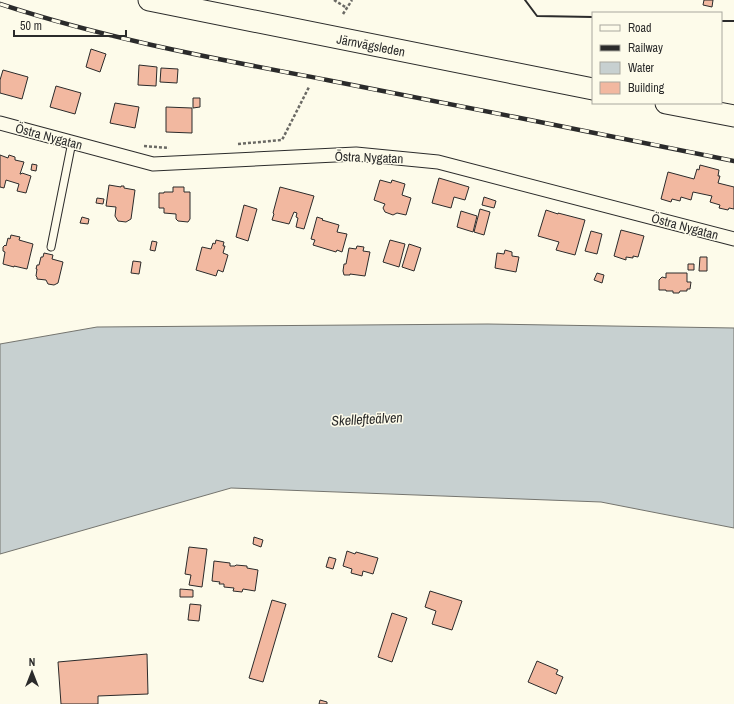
<svg xmlns="http://www.w3.org/2000/svg" width="734" height="704" font-family="'Archivo Narrow',sans-serif">
<rect width="100%" height="100%" fill="#fdfbea"/>
<!-- water -->
<path fill="#c7d0d0" stroke="#74746e" d="M488 324 734 328V528L601 502 231 488 0 554V344L97 327Z"/>
<!-- building -->
<path fill="#f2b8a0" stroke="#2b2b2b" d="M704 0H713L712 7 703 5Z
M91 49 106 54 100 72 86 67Z
M139 65 157 67 156 86 138 85Z
M161 68 178 69 177 83 160 82Z
M3 70 28 77 22 99 0 93V80Z
M56 86 81 93 75 114 50 107Z
M193 98H200V107L193 108Z
M115 103 139 107 135 128 110 123Z
M166 107 192 108V133L166 132Z
M0 155 8 158 9 155 15 157V160L24 162 20 174H21L22 173 31 176 26 193 17 191 19 184 6 180 4 188 0 187Z
M32 164 37 165 36 171 31 170Z
M700 165 719 170 718 176H720L718 183 734 187V209L729 208 728 210 719 208 720 205 710 202 712 196 693 192 691 200 681 197 680 201 672 199 671 202 661 199 668 172 694 179 697 169 699 170Z
M439 178 469 187 465 200 454 197 451 208 432 203Z
M380 180 391 183 392 180 405 184 402 195 411 198 406 215 397 213 393 215 385 212 383 208 385 204 374 200Z
M109 185 121 187V186H124V188L135 190 131 219 126 222 118 221 115 216 116 207 106 206Z
M173 187H184V192H190V219L188 222 178 221 176 219V214L164 213V208H159V193H164V192H173Z
M280 187 314 196 304 229 296 227 298 218 296 217 297 213 294 212 289 224 272 220 274 214 273 213Z
M484 197 496 201 494 208 482 205Z
M97 198 104 199 103 204 96 203Z
M244 205 257 209 248 241 236 237Z
M480 209 490 212 484 235 474 232Z
M546 210 558 214V213L585 220 575 255 556 250 559 242 538 236Z
M461 211 477 216 473 232 457 227Z
M82 217 89 219 88 224 80 223Z
M317 217 323 219 322 220 339 225 337 232 347 234 342 252 337 250 336 252 313 245 315 240 311 239Z
M621 230 644 236 638 257 633 256V258L626 257V260L614 256Z
M591 231 602 234 597 254 585 251Z
M11 235 20 237 19 240 33 244 27 269 14 266V267L3 264 5 252 3 251V247L5 245 6 246 8 238 10 239Z
M216 240 224 242 223 246H225L223 253 228 255 223 272 218 270 216 276 196 270 202 247 211 249 213 243 215 244Z
M390 240 405 244 399 267 383 262Z
M152 241 157 242 155 251 150 250Z
M409 244 421 248 414 271 402 267Z
M357 246 364 247 363 251 370 252 365 276 350 274V275H344L343 271 344 264H346L349 248 356 249Z
M505 250 512 252V256L519 257 516 272 495 268 497 253 504 254Z
M44 253 53 255 52 259 63 262 58 283 54 285 48 284 46 280 37 279V277L36 276 37 269H36L37 265H39L41 257H43Z
M700 257H707V271H699Z
M133 261 141 262 139 274 131 273Z
M688 264H694V270H688Z
M597 273 604 275 602 283 594 280Z
M666 273H687V282H691L690 289H687V291H680L679 293H673V291H666V290H659V280L662 277 666 278Z
M254 537 263 540 261 547 253 544Z
M189 547 207 549 202 587 189 585 191 575 185 574Z
M347 551 355 554 356 552 378 558 373 574 363 571 362 576 351 573 352 569 343 566Z
M329 557 336 559 333 569 326 567Z
M214 561 230 563V566H235L236 565 247 566V568L258 570 255 591 243 589 242 592 233 591 234 588 224 587V584H219L220 582 212 581Z
M180 589 193 590V597H180Z
M430 591 462 601 452 630 432 624 436 611 425 607Z
M272 600 286 604 263 682 249 678Z
M190 604 201 605 199 621 188 620Z
M392 613 407 618 392 662 378 657Z
M147 654 148 694 98 696V704H61L58 662Z
M537 661 558 670 556 674 563 677 556 694 528 682Z
M320 700 327 702V704H319Z"/>
<g fill="none" stroke-linecap="round" stroke-linejoin="round">
<defs>
<path id="lane" d="M51 247 72 142"/>
<path id="street" d="M0 123 153 164 356 154 438 162 734 239"/>
<path id="primary" d="M149 0 593 89
M666 103 734 116"/>
</defs>
<!-- lane casing -->
<use href="#lane" stroke="#2b2b2b" stroke-width="9"/>
<!-- street casing -->
<use href="#street" stroke="#2b2b2b" stroke-width="15"/>
<!-- primary casing -->
<use href="#primary" stroke="#2b2b2b" stroke-width="23"/>
<!-- path -->
<path stroke="#6a6964" stroke-width="2.5" stroke-dasharray="3 2" stroke-linecap="butt" d="M334 0 347 8
M343 14 352 0
M238 144 282 140 309 87
M144 146 169 148"/>
<!-- lane -->
<use href="#lane" stroke="#fdfbea" stroke-width="7"/>
<!-- street -->
<use href="#street" stroke="#fdfbea" stroke-width="13"/>
<!-- primary -->
<use href="#primary" stroke="#fdfbea" stroke-width="21"/>
<defs>
<path id="rail" d="M0 4C106 39 217 59 327 80 463 107 598 133 734 161"/>
</defs>
<!-- rail casing -->
<use href="#rail" stroke="#2b2b2b" stroke-width="4.5"/>
<!-- rail -->
<use href="#rail" stroke="#fdfbea" stroke-width="3" stroke-dasharray="9" stroke-linecap="butt"/>
<!-- wall -->
<path stroke="#2b2b2b" stroke-width="2" d="M525 0 537 16 593 17
M721 21H734"/>
</g>
<g text-anchor="middle" stroke-width="3" stroke-linejoin="round" paint-order="stroke">
<!-- street labels -->
<g font-size="13" fill="#2b2b2b" stroke="#fdfbea">
<text transform="translate(371 45) rotate(11)" y="5">Järnvägsleden</text>
<text transform="translate(49 136) rotate(15)" y="5">Östra Nygatan</text>
<text transform="translate(369 157) rotate(2)" y="5">Östra Nygatan</text>
<text transform="translate(685 226) rotate(15)" y="5">Östra Nygatan</text>
</g>
<!-- water labels -->
<g font-size="14" font-style="italic" fill="#2b2b2b" stroke="#fdfbea">
<text transform="translate(367 419) rotate(-3)" y="5">Skellefteälven</text>
</g>
</g>
<!-- legend -->
<rect x="592" y="12" width="130" height="92" fill="#fdfbea" stroke="#a9a89e"/>
<rect x="600" y="25" width="20" height="6" fill="#fdfbea" stroke="#a9a89e"/>
<text x="628" y="32" font-size="12" fill="#2b2b2b">Road</text>
<rect x="600" y="45" width="20" height="6" fill="#2b2b2b" stroke="#a9a89e"/>
<text x="628" y="52" font-size="12" fill="#2b2b2b">Railway</text>
<rect x="600" y="62" width="20" height="12" fill="#c7d0d0" stroke="#a9a89e"/>
<text x="628" y="72" font-size="12" fill="#2b2b2b">Water</text>
<rect x="600" y="82" width="20" height="12" fill="#f2b8a0" stroke="#a9a89e"/>
<text x="628" y="92" font-size="12" fill="#2b2b2b">Building</text>
<!-- north arrow -->
<g transform="translate(32 672)" stroke="#fdfbea" stroke-width="3" paint-order="stroke">
<path d="M0-3L7 15L0 10L-7 15Z" fill="#2b2b2b"/>
<text y="-6" font-size="11" font-weight="bold" text-anchor="middle" fill="#2b2b2b">N</text>
</g>
<!-- scale -->
<path d="M14 30v6h112v-6" fill="none" stroke="#2b2b2b" stroke-width="2"/>
<text x="20" y="30" font-size="12" fill="#2b2b2b" stroke="#fdfbea" stroke-width="3" paint-order="stroke">50 m</text>
</svg>
